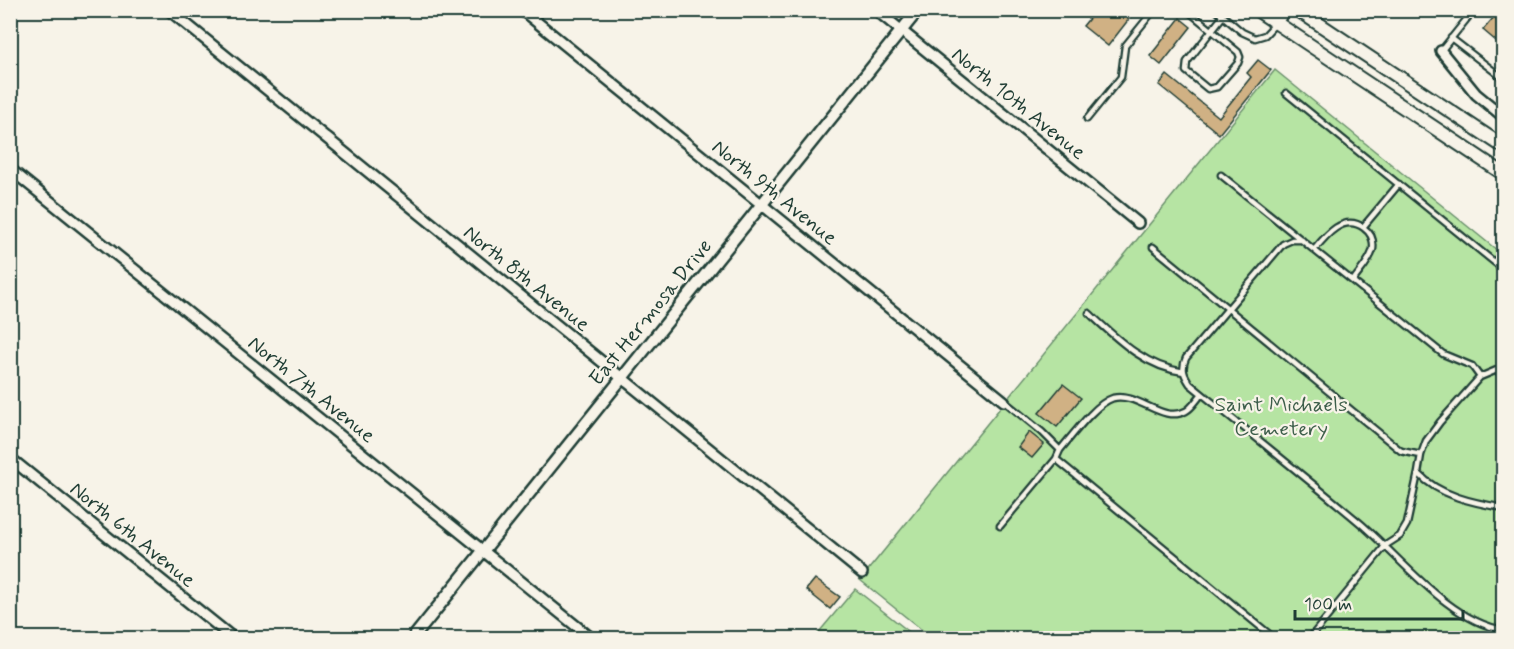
<svg xmlns="http://www.w3.org/2000/svg" width="1514" height="649" font-family="Mynerve,sans-serif">
<rect width="100%" height="100%" fill="#f7f3e8"/>
<filter id="ink" filterUnits="userSpaceOnUse"><feTurbulence type="fractalNoise" baseFrequency=".0167" numOctaves="2"/><feDisplacementMap in="SourceGraphic" scale="12" xChannelSelector="R" yChannelSelector="G"/><feConvolveMatrix kernelMatrix="1 2 1 2 8 2 1 2 1" color-interpolation-filters="sRGB"/></filter>
<g filter="url(#ink)">
<!-- green -->
<path fill="#b6e4a3" stroke="#6a906c" stroke-width="1.5" d="M1275 70 1503 255V638H932L860 580Z
M855 589 917 638H814Z"/>
<!-- building -->
<path fill="#d0b184" stroke="#1f3d34" stroke-width="1.5" d="M1096 10H1136L1108 46 1083 26Z
M1500 10H1503V47L1483 30Z
M1180 18 1191 27 1161 65 1150 56Z
M1258 60 1271 70 1219 134 1159 85 1167 75 1219 117 1251 77 1247 73Z
M1063 384 1081 398 1057 427 1039 413Z
M1029 432 1044 444 1032 458 1018 447Z
M815 579 840 597 830 609 806 590Z"/>
<g fill="none" stroke-linecap="round" stroke-linejoin="round">
<defs>
<path id="service" d="M1187 10 1238 52 1240 57 1238 63 1217 87 1208 89 1186 71 1187 62 1223 16
M1216 10 1242 32 1255 38 1265 35 1276 23
M1451 38 1504 79
M1441 51 1474 10
M1286 93 1504 270
M1494 111 1504 99
M1087 119 1121 77 1125 46 1154 10
M1221 175 1443 354 1472 366 1480 377
M1363 227 1399 184
M1302 240H1292L1283 244 1186 358C1181 369 1184 375 1190 384 1246 430 1304 476 1360 523 1401 558 1450 622 1504 630
M1153 247 1401 451 1421 455
M1314 250C1326 235 1344 213 1364 228 1371 233 1374 240 1373 249 1371 260 1359 272 1353 281
M1089 313C1117 339 1145 367 1184 372
M1504 367 1480 377 1440 422 1426 441 1421 455 1418 473C1439 496 1474 503 1504 508
M1202 394C1197 399 1192 408 1186 411 1162 424 1138 392 1113 398 1096 403 1072 436 1060 450L1056 459 1274 638
M1004 401 1042 432 1060 450
M1000 526 1056 459
M10 627 14 630 10 635
M1310 638 1386 545 1400 536 1407 524 1418 473"/>
<path id="minor" d="M169 10 862 573
M522 10 1004 401
M876 10 1138 223
M1441 51 1476 94 1504 117
M10 169 591 638
M10 458 233 638"/>
<path id="tertiary" d="M1276 23 1285 10
M413 638 918 10"/>
<path id="secondary" d="M1257 10 1504 174
M1298 10 1504 147"/>
</defs>
<!-- service casing -->
<use href="#service" stroke="#1f3d34" stroke-width="9"/>
<!-- minor casing -->
<use href="#minor" stroke="#1f3d34" stroke-width="14"/>
<!-- tertiary casing -->
<use href="#tertiary" stroke="#1f3d34" stroke-width="15"/>
<!-- secondary casing -->
<use href="#secondary" stroke="#1f3d34" stroke-width="16"/>
<!-- service -->
<use href="#service" stroke="#f7f3e8" stroke-width="4.5"/>
<!-- minor -->
<use href="#minor" stroke="#f7f3e8" stroke-width="9"/>
<!-- tertiary -->
<use href="#tertiary" stroke="#f7f3e8" stroke-width="10"/>
<!-- secondary -->
<use href="#secondary" stroke="#f7f3e8" stroke-width="12"/>
</g>
</g>
<g text-anchor="middle" stroke-width="4.5" stroke-linejoin="round" paint-order="stroke">
<!-- street labels -->
<g font-size="21" fill="#1f3d34" stroke="#f7f3e8">
<text transform="translate(1019 103) rotate(39)" y="7">North 10th Avenue</text>
<text transform="translate(775 192) rotate(39)" y="7">North 9th Avenue</text>
<text transform="translate(527 278) rotate(39)" y="7">North 8th Avenue</text>
<text transform="translate(650 312) rotate(-51)" y="7">East Hermosa Drive</text>
<text transform="translate(312 389) rotate(39)" y="7">North 7th Avenue</text>
<text transform="translate(133 534) rotate(39)" y="7">North 6th Avenue</text>
</g>
<!-- park labels -->
<g font-size="21" fill="#3d5e4a" stroke="#f7f3e8">
<text x="1281" y="411">Saint Michaels<tspan x="1281" dy="24">Cemetery</tspan></text>
</g>
</g>
<!-- margin -->
<rect width="1514" height="649" fill="none" stroke="#f7f3e8" stroke-width="36"/>
<rect x="18" y="18" width="1478" height="613" fill="none" stroke="#1f3d34" stroke-width="2" filter="url(#ink)"/>
<!-- scale -->
<path d="M1295 610v9h168v-9" fill="none" stroke="#1f3d34" stroke-width="3"/>
<text x="1304" y="610" font-size="18" fill="#1f3d34" stroke="#f7f3e8" stroke-width="4.5" paint-order="stroke">100 m</text>
</svg>
